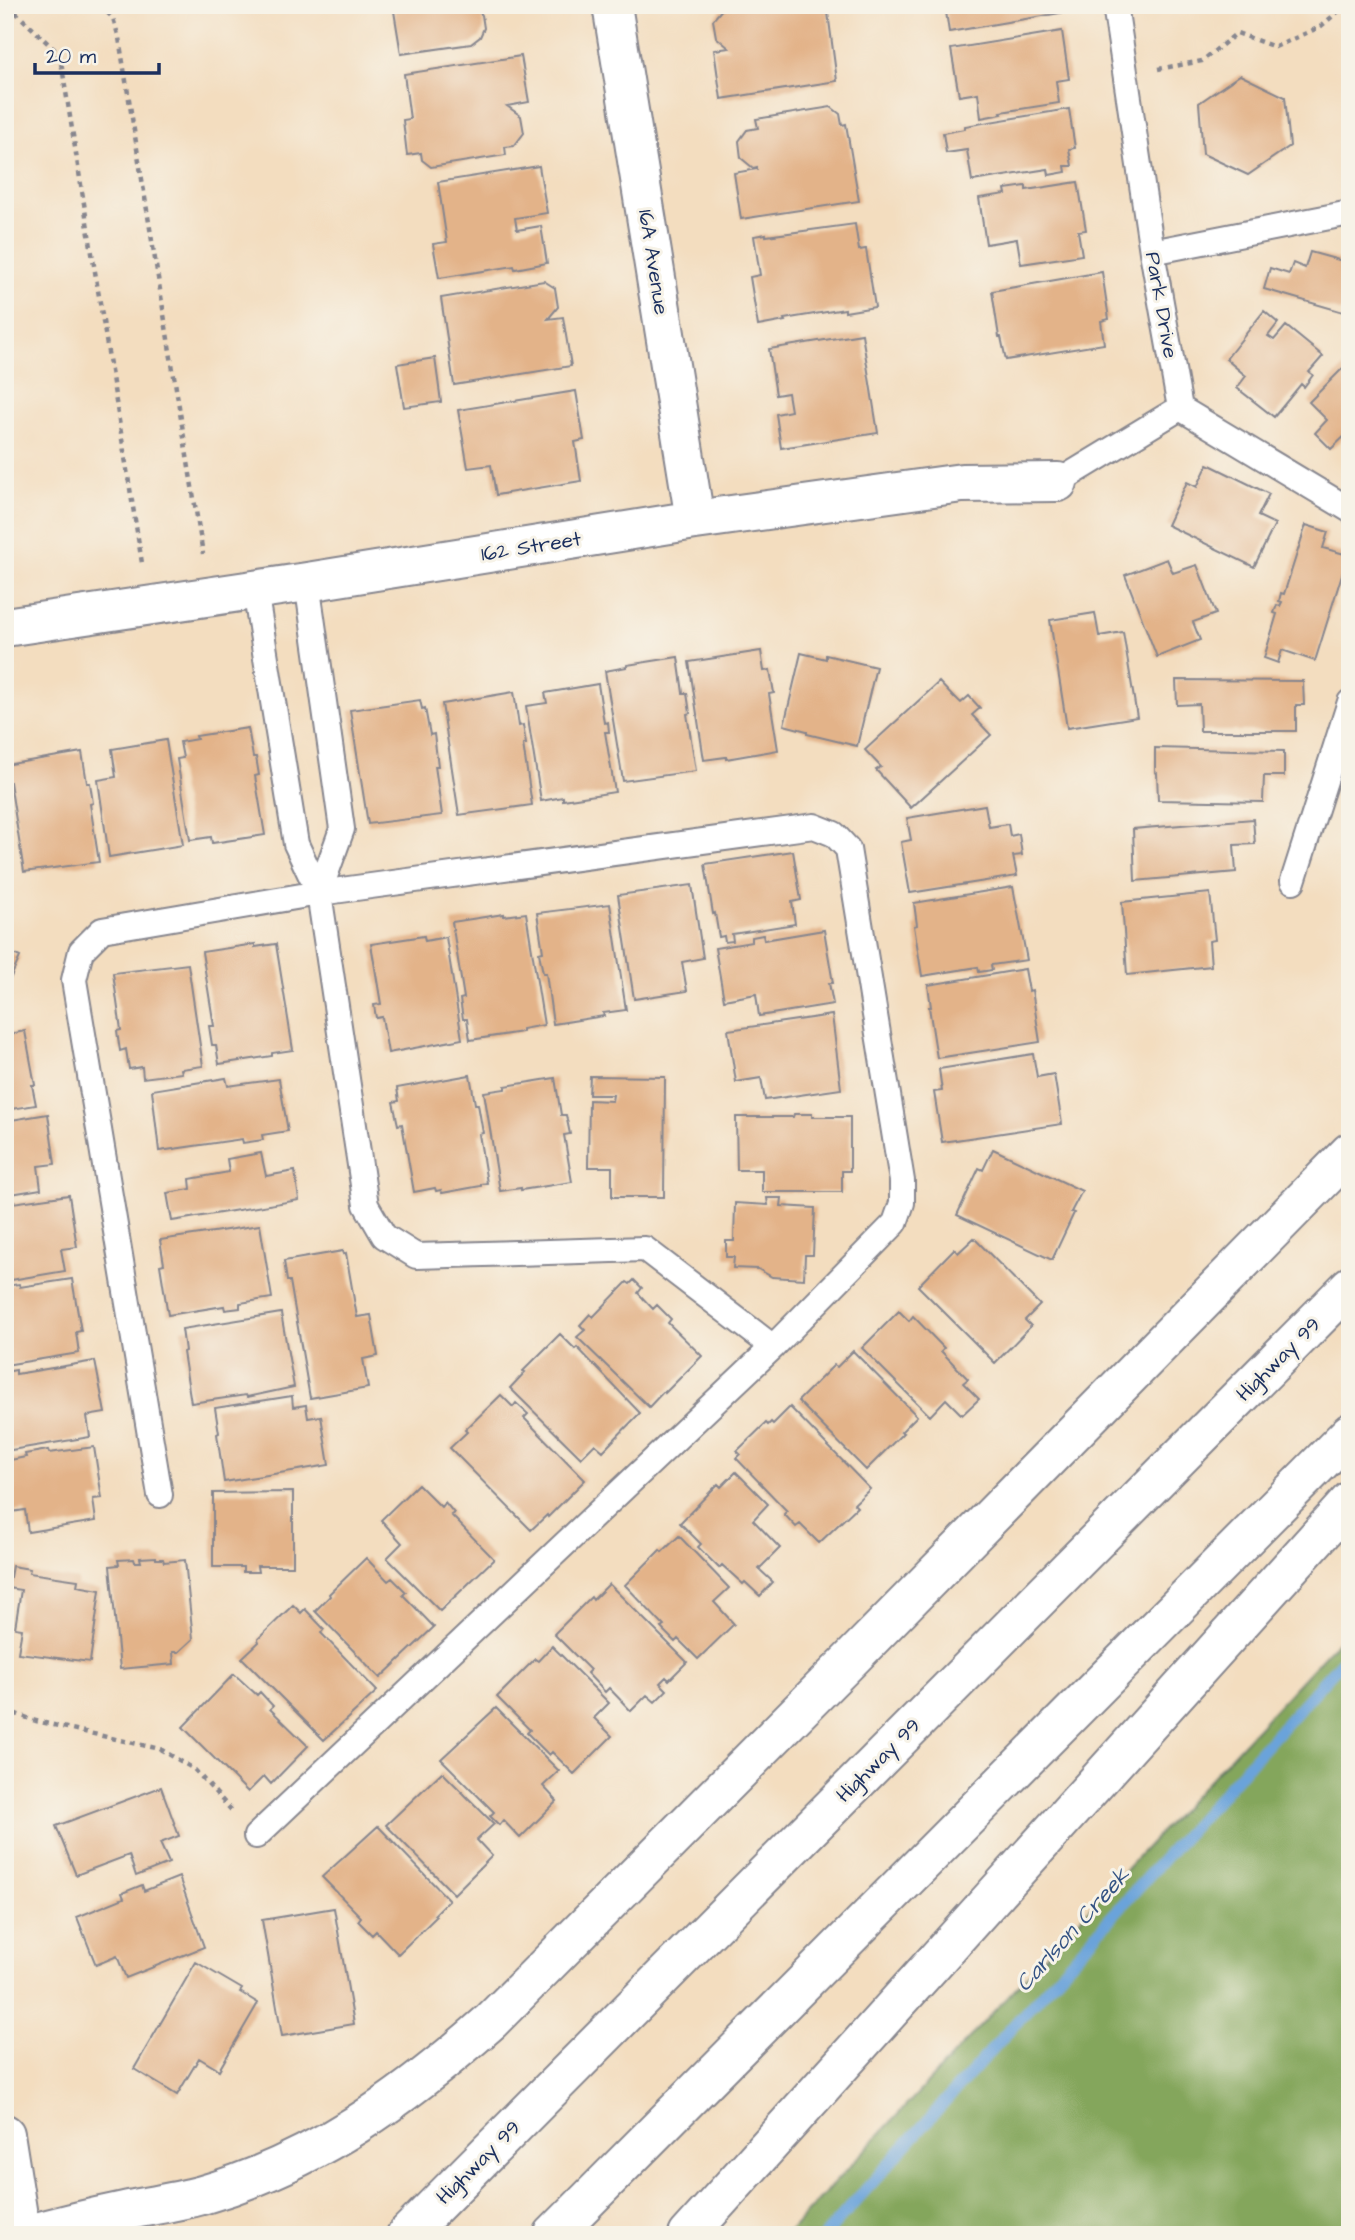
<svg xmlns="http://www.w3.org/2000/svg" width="1355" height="2240" font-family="'Architects Daughter',sans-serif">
<rect width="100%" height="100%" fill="#f7f3e8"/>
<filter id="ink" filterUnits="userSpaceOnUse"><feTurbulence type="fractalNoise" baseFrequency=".0143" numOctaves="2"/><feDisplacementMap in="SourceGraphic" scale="14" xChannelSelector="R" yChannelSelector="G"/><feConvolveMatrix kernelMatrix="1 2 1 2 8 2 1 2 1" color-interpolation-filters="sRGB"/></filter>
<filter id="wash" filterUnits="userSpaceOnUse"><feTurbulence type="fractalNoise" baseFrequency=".00686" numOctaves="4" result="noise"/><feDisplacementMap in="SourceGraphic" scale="28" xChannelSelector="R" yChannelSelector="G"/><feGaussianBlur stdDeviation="1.57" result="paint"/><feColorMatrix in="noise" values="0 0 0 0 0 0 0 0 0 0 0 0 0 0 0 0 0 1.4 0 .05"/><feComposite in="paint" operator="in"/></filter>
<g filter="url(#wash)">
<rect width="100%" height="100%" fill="#f3ddbf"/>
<!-- forest -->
<path fill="#84a65c" stroke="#506a5d" stroke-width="2" d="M1350 1628V2235H786Z"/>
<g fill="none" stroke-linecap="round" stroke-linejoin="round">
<!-- stream -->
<path stroke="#6ba3da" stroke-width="12" d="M825 2235 1350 1652"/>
</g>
<g id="blocks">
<!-- building -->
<path fill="#e3b389" d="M393 5H472L482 15 484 28 480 37 471 44 401 54Z
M741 5H827L837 81 721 99 714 50 729 48 716 37 713 20 723 8Z
M945 5H1065L1066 12 949 32Z
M1062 31 1069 79 1056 81 1059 103 1001 112 1002 114 981 118 978 93 959 96 951 49Z
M521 56 529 102 507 106 521 116 524 133 514 146 505 147 506 155 431 167 422 160 421 153 407 155 403 120 410 119 404 74Z
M1240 75 1285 97 1290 146 1248 175 1203 154 1199 103Z
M831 107 840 114 842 125 846 124 859 201 741 219 734 173 757 169V167L753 168 741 158 739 141 747 130 758 128 756 119Z
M1069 109 1075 148 1069 149 1072 166H1065L1066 172 1049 175 1048 169 972 181 967 150 946 153 943 133 965 129V126Z
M539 166 547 213 515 218 517 230 541 226 547 263 515 269 514 266 439 278 433 244 447 242 438 182Z
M1078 182 1086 230 1078 231 1082 255 1021 264 1017 239 986 244 979 198 1006 194 1005 189 1026 186V190Z
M855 224 859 250 866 249 875 307 845 312V309L784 319 785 321 758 326 750 277 760 275 754 236 766 234V236Z
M1310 252 1350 263V314L1264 289 1270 268 1289 274 1293 263 1305 268Z
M1102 272 1109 319 1101 321 1104 344 1006 360 1001 337H999L992 291Z
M544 281 555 288 558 307 548 319 563 317 571 366 454 385 441 298Z
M1264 311 1278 323 1268 336 1274 340 1286 326 1323 356 1309 372 1313 375 1304 387 1301 384 1274 417 1237 388 1246 376 1226 359Z
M862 334 878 433 781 448 776 414 791 411 788 393 776 395 769 349Z
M435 358 441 402 404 407 397 364Z
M1350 361V431L1331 449 1315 433 1327 420 1309 402Z
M576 391 584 440 575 442 581 481 496 495 491 465 468 468 458 410Z
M1208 464 1269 494 1258 516 1275 524 1254 567 1167 525 1187 482 1197 487Z
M1306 525 1328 532 1323 548 1348 555 1315 661 1282 650 1278 663 1264 658 1277 614 1274 613 1277 605 1280 606 1282 602 1279 601 1281 593 1284 594Z
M1167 559 1173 573 1197 565 1216 614 1193 622 1200 640 1157 657 1125 575Z
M1095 613 1099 636 1123 632 1137 717 1067 728 1050 620Z
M761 651 764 671 770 670 774 693 769 694 778 750 726 759V757L704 760 689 662Z
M801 653 826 659V655L876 667 857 746 807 734V731L784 725Z
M678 657 683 693H687L690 713 687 714 696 771 623 781 605 671 627 667V665Z
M1176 680 1303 681 1304 705H1296V731H1200L1199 704 1177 705Z
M939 682 954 698 955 697 961 703 969 696 980 708 972 715 991 735 911 808 876 770 881 767 865 750Z
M598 684 604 723 608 722 609 732H605L615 792 563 800V797L541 801 526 706 547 703 545 693Z
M514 692 519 726 523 725 526 744H523L532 805 459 815 442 704Z
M420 700 422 709 425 708 430 735 434 734 438 766H435L442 815 368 824 350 710Z
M248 728 253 757H256L259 775 255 776 265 835 212 843 211 837 190 840 177 759 183 758 180 742 197 739 196 736Z
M166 740 183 845 109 857 98 780 116 777 112 749Z
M1155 748 1284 751V776H1264L1263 802 1158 800 1157 773 1155 772Z
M82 752 87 783H90L93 803 90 804 99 862 24 872 10 782H5V765Z
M985 805 989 827 1008 824 1010 836 1019 834 1022 855 1013 856 1017 876 910 893 901 842 911 840 907 818Z
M1253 819 1255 844 1234 845 1236 872 1135 881 1133 829Z
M793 851 801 900 792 902 795 924 732 934 733 941 725 942 724 936 719 937 715 913 713 914 705 864Z
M692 885 703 958 682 962 687 991 634 999 618 895Z
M1013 887 1027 960 991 965 992 970 979 972 978 967 922 976 914 926 917 925 914 903Z
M1210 893 1215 940 1209 941 1211 966 1127 975 1122 902Z
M610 904 626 1010 603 1013 604 1016 553 1024 546 973H543L539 953 543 952 537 913Z
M526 913 544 1025 522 1029V1032L470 1040 467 1019H463L460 999 464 998 452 922 504 914V916Z
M824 930 833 983H829L833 1004 759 1016 756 994 724 1000 715 948 752 942V937L763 935 764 940Z
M424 936 425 941 446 937 462 1039 388 1053 382 1017 376 1018 374 1005 381 1004 371 944Z
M255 944V947L276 944 293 1050 272 1053V1056L219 1064 216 1045H212L209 1026H214L202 952Z
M5 950 20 957 5 990Z
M188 964 203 1066 181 1069 182 1073 143 1078 142 1067 129 1069 126 1049 120 1051 117 1031 121 1030 113 973Z
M1025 969 1029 991 1032 990 1040 1042 937 1058 929 1007H931L928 985Z
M832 1015 841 1089 765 1100 761 1078 736 1082 728 1030Z
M25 1031 35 1085H32L36 1105 5 1110V1035Z
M1033 1054 1037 1077 1054 1074 1062 1124 942 1142 934 1092 942 1091 939 1069Z
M470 1075 475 1104H478L483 1133 479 1134 487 1183 481 1184V1186L442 1193 441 1190 436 1191 435 1188 414 1192 402 1124 398 1125 393 1102 399 1101 397 1088Z
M590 1076 665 1077 664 1197H612V1167H588L589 1100 612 1101 613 1095H589Z
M226 1078 228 1086 279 1079 288 1131 262 1135 263 1140 243 1143 242 1139 159 1151 152 1090Z
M555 1078 561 1115H566L570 1134 564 1135 572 1182 521 1190V1188L500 1191 484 1092 505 1089V1086Z
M48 1114 55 1164 38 1166 41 1189 5 1195V1121Z
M794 1114H812V1117H850V1171H842V1192H762V1170H737L736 1117H793Z
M993 1149 1082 1191 1071 1212 1074 1213 1052 1260 957 1215 979 1168 983 1170Z
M261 1153 266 1176 295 1171 299 1200 172 1221 167 1193 191 1189 190 1179 229 1172 227 1159Z
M69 1195 77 1247 61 1249 65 1271 5 1281V1204Z
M767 1198H782L781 1206 815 1208 813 1255H805L804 1279 772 1277 758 1269 733 1268 734 1257H726V1241H734L735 1203 768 1205Z
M260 1225 272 1298 240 1303V1308L225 1310 224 1306 168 1315 160 1265 164 1264 160 1240Z
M974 1238 1040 1305 1025 1320 1031 1326 995 1363 918 1286 954 1249 958 1253Z
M343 1251 344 1254 346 1253 357 1317 371 1315 378 1356 363 1359 368 1388 310 1398 290 1281H287L284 1261Z
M72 1279 81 1331 76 1332 79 1353 5 1365V1286L19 1284 20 1287Z
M634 1280 642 1288 638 1293 653 1309 657 1305 671 1319 668 1323 702 1356 665 1393 664 1391 649 1407 577 1337 585 1330 580 1325 590 1314 593 1317 627 1282 630 1284Z
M899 1311 909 1321 913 1316 944 1348 941 1351 968 1379 963 1383 979 1399 962 1415 946 1399 930 1416 862 1348Z
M281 1313 294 1387 247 1397 246 1395 191 1403 183 1352 185 1351 182 1329Z
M560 1334 575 1349 577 1347 640 1413 603 1451 595 1444 581 1458 510 1388 525 1372 523 1371Z
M853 1351 917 1416 901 1432 903 1433 866 1470 798 1401 834 1365 837 1367Z
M95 1361 105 1413 87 1416 90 1437 5 1451V1372L16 1370V1374Z
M501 1395 513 1407 516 1403 528 1414 524 1418 585 1480 548 1517 547 1515 531 1530 450 1448 467 1432 465 1430Z
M292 1396 293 1407 306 1405 308 1418 321 1416 329 1465 224 1482 217 1434 219 1433 215 1408Z
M790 1407 870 1489 854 1504 857 1507 819 1543 800 1524 796 1527 784 1514 787 1511 736 1458 740 1454 737 1451 766 1423 768 1425 771 1422 773 1424Z
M94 1447 102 1498 93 1499 96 1521 28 1532 25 1510 5 1513V1461L26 1457 25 1454 48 1450 49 1453Z
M736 1472 768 1504 753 1520 780 1548 759 1569 773 1582 760 1596 745 1582 743 1584 722 1565 719 1568 698 1547 701 1544 680 1523 718 1484 721 1487Z
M418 1484 441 1507 445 1502 454 1513 451 1515 494 1559 440 1611 387 1558 402 1543 381 1520Z
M293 1492V1566H257L258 1572H243V1567H213V1493Z
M679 1536 729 1588 714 1602 734 1624 698 1659 678 1639 675 1642 661 1628 664 1626 625 1585 660 1550 662 1552Z
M156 1557V1559H163L164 1562 185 1560 193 1639 179 1652H173L174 1664 120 1669 110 1566 119 1565 118 1560 134 1559 135 1562H141L140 1558Z
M366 1558 388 1581 392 1578 406 1592 403 1595 434 1627 380 1678 315 1611 330 1596 329 1594Z
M12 1566 30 1569 29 1573 78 1580 77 1586 100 1590 90 1662 18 1653 22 1629 15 1628 21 1590 8 1588Z
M609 1584 687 1662 669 1680 666 1677 660 1683 667 1690 655 1702 647 1695 631 1711 609 1688 605 1692 587 1673 590 1670 554 1634 591 1597 593 1600Z
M293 1605 301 1613 305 1609 324 1629 321 1633 377 1691 324 1740 242 1658 259 1642 258 1639Z
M552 1646 609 1703 594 1718 612 1736 574 1774 552 1752 549 1755 527 1733 530 1730 497 1697 535 1659 538 1661Z
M234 1674 257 1695 260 1692 273 1706 270 1709 308 1746 271 1784 264 1776 248 1792 183 1727Z
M496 1708 559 1771 543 1786 557 1801 520 1838 503 1820 499 1825 490 1816 494 1812 441 1759Z
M442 1772 494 1824 477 1840 492 1856 454 1894 386 1825Z
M161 1787 179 1836 160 1843 169 1863 136 1876 129 1855 76 1875 56 1826Z
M378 1826 449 1900 434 1915 436 1917 398 1954 376 1931 372 1935 358 1921 361 1917 322 1877Z
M179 1877 204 1947 126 1978 117 1956 96 1965 77 1917 124 1898 122 1893 142 1885 144 1891Z
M334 1908 354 2024 282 2036 262 1920Z
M196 1962 242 1989 240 1992 258 2003 219 2070 199 2058 177 2095 134 2069Z"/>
</g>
</g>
<g filter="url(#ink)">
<use href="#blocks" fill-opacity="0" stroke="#87868e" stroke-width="2"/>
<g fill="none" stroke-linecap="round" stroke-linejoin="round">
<defs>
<path id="service" d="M1115 5 1152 252 1180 408 1350 510
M1152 252 1350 213
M1058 482 1180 408
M307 582 342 829 319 893
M255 590 296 844 319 893 366 1205 384 1236 416 1256 645 1249 773 1347
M1293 881 1350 702
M160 1495 74 980 81 951 102 930 319 893 814 826 834 834 848 849 902 1181V1203L895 1223 773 1347 256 1836"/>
<path id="minor" d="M612 5 695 520
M5 627 307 582 695 520 962 483 1058 482"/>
<path id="secondary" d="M5 2134 21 2235"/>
<path id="motorway" d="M25 2235C58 2226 90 2218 124 2211 149 2206 176 2202 202 2195 316 2162 404 2098 491 2021L854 1656 1350 1152
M406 2235 1350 1286
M553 2235 1350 1433
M688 2235 1350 1501"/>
</defs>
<!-- service casing -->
<use href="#service" stroke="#87868e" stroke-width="28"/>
<!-- minor casing -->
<use href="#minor" stroke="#87868e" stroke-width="42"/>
<!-- secondary casing -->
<use href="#secondary" stroke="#87868e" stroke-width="42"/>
<!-- motorway casing -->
<use href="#motorway" stroke="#87868e" stroke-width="42"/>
<!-- path -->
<path stroke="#87868e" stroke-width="4.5" stroke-dasharray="5 5" stroke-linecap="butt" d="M8 5 56 51 62 67 142 563
M100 5 113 18 119 38 203 554
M1158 69 1202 61 1237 33 1275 47 1320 27 1346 5
M5 1710 36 1721 160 1749 194 1769 234 1813"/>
<!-- service -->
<use href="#service" stroke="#fff" stroke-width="24"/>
<!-- minor -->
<use href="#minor" stroke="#fff" stroke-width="38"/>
<!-- secondary -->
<use href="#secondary" stroke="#fff" stroke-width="38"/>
<!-- motorway -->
<use href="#motorway" stroke="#fff" stroke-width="38"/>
</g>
</g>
<g text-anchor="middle" stroke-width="6" stroke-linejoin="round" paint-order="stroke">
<!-- street labels -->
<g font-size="21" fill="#1b2f5e" stroke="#f7f3e8">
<text transform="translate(654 262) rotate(81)" y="7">16A Avenue</text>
<text transform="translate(1162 305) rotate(80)" y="7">Park Drive</text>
<text transform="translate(531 546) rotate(-9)" y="7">162 Street</text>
<text transform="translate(1278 1359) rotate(-45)" y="7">Highway 99</text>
<text transform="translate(878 1760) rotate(-45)" y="7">Highway 99</text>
<text transform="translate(478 2162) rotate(-45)" y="7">Highway 99</text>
</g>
<!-- water labels -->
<g font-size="23" font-style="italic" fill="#335283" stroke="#f7f3e8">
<text transform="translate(1072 1929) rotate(-48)" y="8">Carlson Creek</text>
</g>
</g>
<!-- margin -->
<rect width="1355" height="2240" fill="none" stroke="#f7f3e8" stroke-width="28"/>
<!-- scale -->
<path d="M35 63v10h124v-10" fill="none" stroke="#1b2f5e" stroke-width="3.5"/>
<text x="46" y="63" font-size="21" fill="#1b2f5e" stroke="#f7f3e8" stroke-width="5" paint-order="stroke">20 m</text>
</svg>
